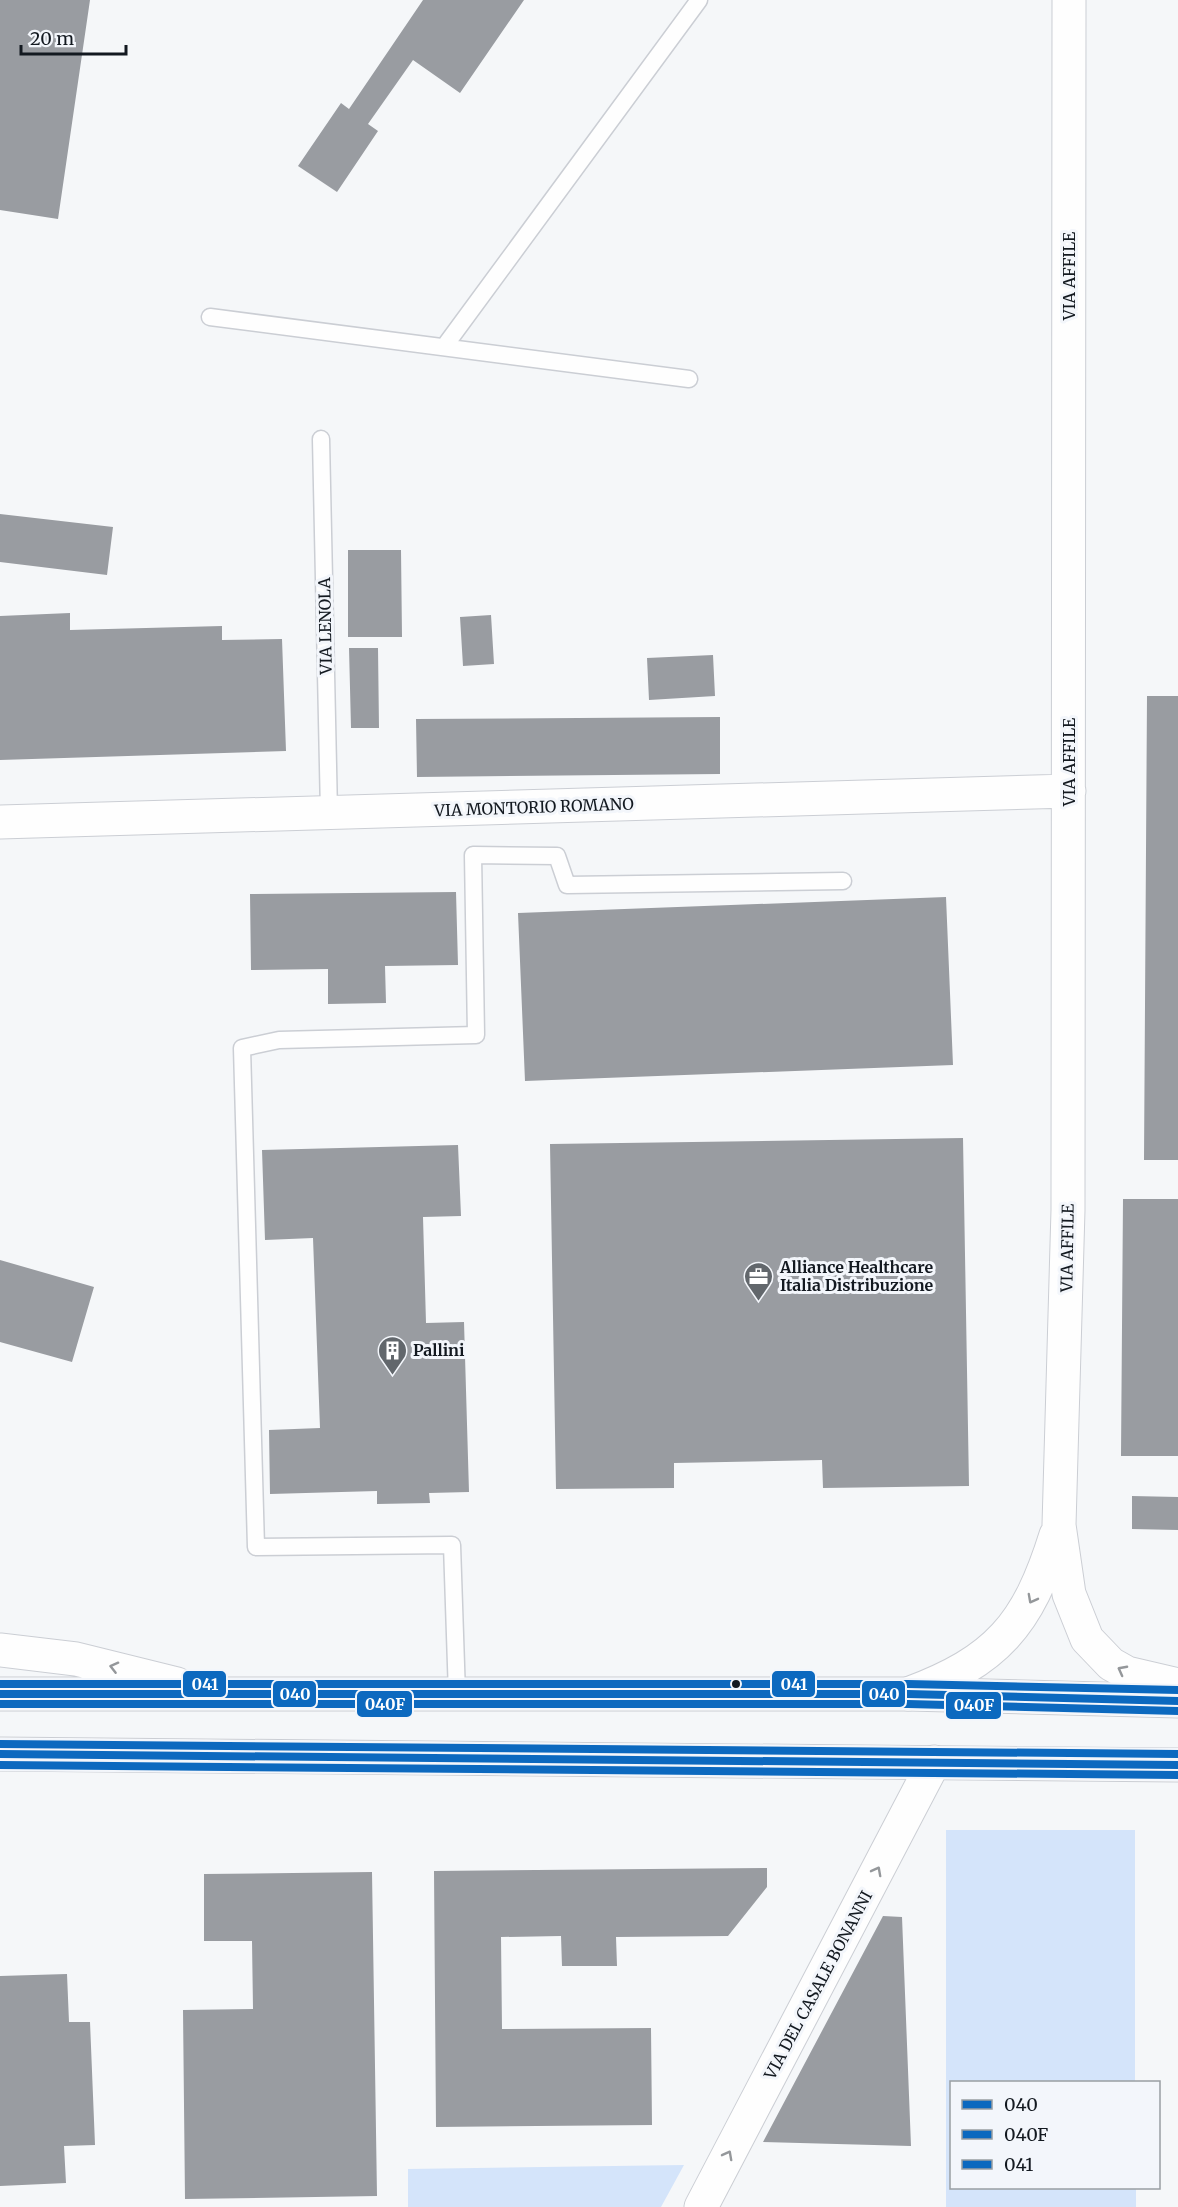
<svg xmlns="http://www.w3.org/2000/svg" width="1178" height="2207" font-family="Merriweather,serif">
<rect width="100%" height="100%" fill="#f5f7f9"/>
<!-- green -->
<path fill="#d4e4fa" d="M946 1830H1135V2082H952V2188H1136V2207H946Z
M684 2165 661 2207H408V2169Z"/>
<!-- building -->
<path fill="#999ca1" d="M0 0H90L58 219 0 210Z
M423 0H524L460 93 413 60 368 124 378 131 337 192 298 166 341 103 349 109Z
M0 514 113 527 107 575 0 562Z
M348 550H401L402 637H348Z
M70 613V630L222 626V640L282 639 286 751 0 760V616Z
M491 615 494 664 463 666 460 617Z
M349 648H378L379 728H351Z
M713 655 715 696 649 700 647 658Z
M1147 696H1178V1160H1144Z
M720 717V774L417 777 416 719Z
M456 892 458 965 385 966 386 1003 328 1004V969L251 970 250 894Z
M946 897 953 1065 525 1081 518 913Z
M963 1138 969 1486 823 1488 822 1460 674 1463V1488L556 1489 550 1144Z
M458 1145 461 1216 423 1217 426 1323 464 1322 469 1492 429 1493 430 1503 377 1504V1491L270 1494 269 1430 320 1428 313 1238 265 1240 262 1150Z
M1123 1199H1178V1456H1121Z
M0 1260 94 1287 72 1362 0 1342Z
M1132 1496 1178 1497V1530L1132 1529Z
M767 1868V1887L728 1936 616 1937 617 1966H562L561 1936 501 1937 502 2029 651 2028 652 2125 436 2127 434 1871Z
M372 1872 377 2196 185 2199 183 2010 253 2009 252 1941H204V1874Z
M883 1916 902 1917 911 2146 763 2142Z
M67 1974 69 2022H90L95 2145 64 2146 66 2183 0 2186V1976Z"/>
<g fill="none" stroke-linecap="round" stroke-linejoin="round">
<defs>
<path id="lane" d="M210 317 689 379
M444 347 699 0
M321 439 329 813
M457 1695 452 1545 256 1547 242 1048 279 1040 476 1035 473 855 557 856 567 885 843 881"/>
<path id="street" d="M1069 0 1068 1210 1059 1525 1069 1594 1087 1639 1111 1664 1127 1673 1178 1685
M0 822 1069 791
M908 1694C997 1661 1028 1625 1056 1535
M701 2207 934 1762"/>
<path id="primary" d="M0 1650 76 1659 177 1684
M0 1694H908L1178 1701
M0 1754 1178 1765"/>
</defs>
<!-- lane casing -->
<use href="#lane" stroke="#cbced4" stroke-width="19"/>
<!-- street casing -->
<use href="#street" stroke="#cbced4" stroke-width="35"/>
<!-- primary casing -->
<use href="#primary" stroke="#cbced4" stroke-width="35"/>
<!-- lane -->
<use href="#lane" stroke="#fefefe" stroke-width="16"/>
<!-- street -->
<use href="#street" stroke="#fefefe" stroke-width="33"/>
<!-- primary -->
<use href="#primary" stroke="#fefefe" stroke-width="33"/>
<defs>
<path id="bus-1" d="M0 1694H908L1178 1701
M0 1754 1178 1765"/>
<path id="bus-2" d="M0 1704H908L1178 1711
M0 1765 1178 1775"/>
<path id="bus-3" d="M0 1684H908L1178 1690
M0 1744 1178 1754"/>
</defs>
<!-- bus-1 casing -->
<use href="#bus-1" stroke="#f3f6fb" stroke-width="12"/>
<!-- bus-2 casing -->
<use href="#bus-2" stroke="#f3f6fb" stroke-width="12"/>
<!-- bus-3 casing -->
<use href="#bus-3" stroke="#f3f6fb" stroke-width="12"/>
<!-- bus-1 -->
<use href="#bus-1" stroke="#0c69bf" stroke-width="8"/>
<!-- bus-2 -->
<use href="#bus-2" stroke="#0c69bf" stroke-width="8"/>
<!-- bus-3 -->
<use href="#bus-3" stroke="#0c69bf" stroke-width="8"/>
</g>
<!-- one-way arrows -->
<defs><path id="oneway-chevron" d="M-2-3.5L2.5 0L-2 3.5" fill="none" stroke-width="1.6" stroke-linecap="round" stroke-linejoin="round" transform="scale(1.5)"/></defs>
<g stroke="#94979a">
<use href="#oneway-chevron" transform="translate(1032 1599) rotate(118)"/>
<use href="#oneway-chevron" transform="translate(114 1667) rotate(-166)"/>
<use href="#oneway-chevron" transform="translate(1122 1670) rotate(-152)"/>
<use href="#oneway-chevron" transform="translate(877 1871) rotate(-62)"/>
<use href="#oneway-chevron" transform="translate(728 2155) rotate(-62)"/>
</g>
<!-- icons -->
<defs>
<symbol id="office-pin" viewBox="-11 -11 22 30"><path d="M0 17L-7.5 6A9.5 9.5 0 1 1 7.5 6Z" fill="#62676c" stroke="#f3f6fb"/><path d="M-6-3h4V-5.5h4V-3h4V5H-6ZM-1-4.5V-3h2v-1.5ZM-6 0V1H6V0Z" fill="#fff"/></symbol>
<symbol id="building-pin" viewBox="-11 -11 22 30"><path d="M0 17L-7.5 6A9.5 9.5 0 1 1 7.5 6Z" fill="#62676c" stroke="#f3f6fb"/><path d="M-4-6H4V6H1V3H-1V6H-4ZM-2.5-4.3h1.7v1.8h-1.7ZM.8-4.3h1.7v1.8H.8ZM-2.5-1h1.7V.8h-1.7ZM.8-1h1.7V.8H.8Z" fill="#fff"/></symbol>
</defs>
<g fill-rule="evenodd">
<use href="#office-pin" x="742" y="1260" width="33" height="45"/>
<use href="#building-pin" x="376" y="1334" width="33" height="45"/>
</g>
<!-- markers -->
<circle fill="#131920" stroke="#f3f6fb" stroke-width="2" cx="736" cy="1684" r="5"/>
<g text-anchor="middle" stroke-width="6" stroke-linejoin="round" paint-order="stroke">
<!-- street labels -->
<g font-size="16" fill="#131920" stroke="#f3f6fb">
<text transform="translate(1069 276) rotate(-90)" y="6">VIA AFFILE</text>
<text transform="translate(325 626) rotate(-91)" y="6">VIA LENOLA</text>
<text transform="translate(1069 762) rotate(-90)" y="6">VIA AFFILE</text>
<text transform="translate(534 807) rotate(-2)" y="6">VIA MONTORIO ROMANO</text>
<text transform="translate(1067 1248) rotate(-89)" y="6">VIA AFFILE</text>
<text transform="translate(818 1985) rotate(-62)" y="6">VIA DEL CASALE BONANNI</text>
</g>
<!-- poi labels -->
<g font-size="16" font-weight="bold" fill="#131920" stroke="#f3f6fb" text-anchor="start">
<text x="780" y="1273">Alliance Healthcare<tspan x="780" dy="18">Italia Distribuzione</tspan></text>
<text x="413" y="1356">Pallini</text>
</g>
</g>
<g stroke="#f3f6fb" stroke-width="2">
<rect x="182" y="1670" width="45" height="28" rx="6" fill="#0c69bf"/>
<rect x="771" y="1670" width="45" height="28" rx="6" fill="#0c69bf"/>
<rect x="272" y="1680" width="45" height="28" rx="6" fill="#0c69bf"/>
<rect x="861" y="1680" width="45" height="28" rx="6" fill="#0c69bf"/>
<rect x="356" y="1690" width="57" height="28" rx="6" fill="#0c69bf"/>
<rect x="945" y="1691" width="57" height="29" rx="6" fill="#0c69bf"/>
</g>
<g font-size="16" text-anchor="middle" font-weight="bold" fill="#fff">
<text x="205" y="1690">041</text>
<text x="794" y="1690">041</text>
<text x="295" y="1700">040</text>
<text x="884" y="1700">040</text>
<text x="385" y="1710">040F</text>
<text x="974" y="1711">040F</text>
</g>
<!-- legend -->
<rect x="950" y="2081" width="210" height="108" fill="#f3f6fb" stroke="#999ea3" stroke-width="1.5"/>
<rect x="962" y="2100" width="30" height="9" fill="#0c69bf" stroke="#999ea3" stroke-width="1.5"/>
<text x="1004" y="2111" font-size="18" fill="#131920">040</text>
<rect x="962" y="2130" width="30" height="9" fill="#0c69bf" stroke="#999ea3" stroke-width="1.5"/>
<text x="1004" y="2141" font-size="18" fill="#131920">040F</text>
<rect x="962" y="2160" width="30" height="9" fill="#0c69bf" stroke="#999ea3" stroke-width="1.5"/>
<text x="1004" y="2171" font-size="18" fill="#131920">041</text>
<!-- scale -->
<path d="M21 45v9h105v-9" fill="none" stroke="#131920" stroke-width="3"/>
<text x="30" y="45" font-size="18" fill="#131920" stroke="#f3f6fb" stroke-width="4.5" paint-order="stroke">20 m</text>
</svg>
